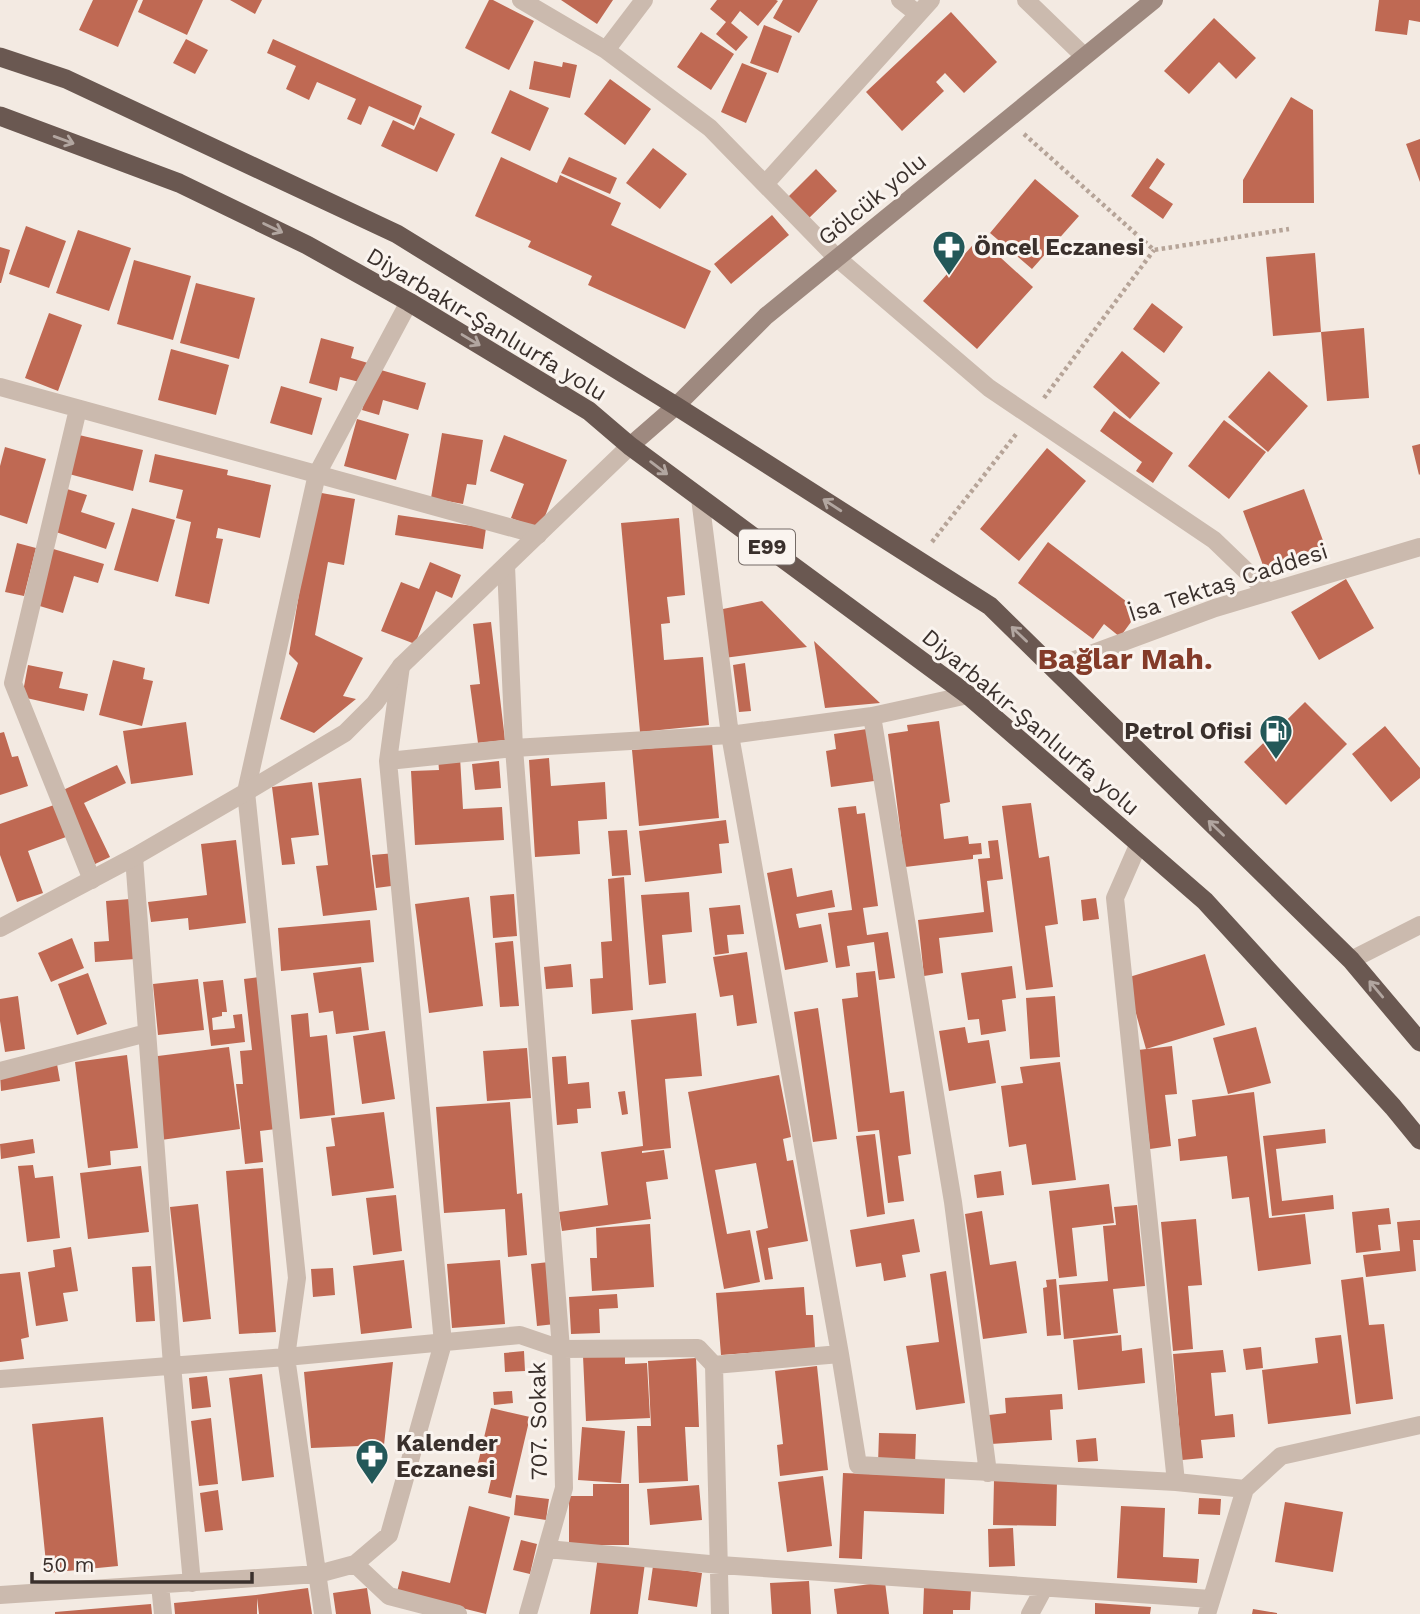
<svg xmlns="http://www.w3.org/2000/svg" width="1420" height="1614" font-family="'Work Sans',sans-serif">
<rect width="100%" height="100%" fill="#f3eae2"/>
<!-- building -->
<path fill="#bf6953" d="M93 0H138L118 47 79 30Z
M143 0H203L187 35 138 12Z
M230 0H262L255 14Z
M489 0H493L534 21 509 70 465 48Z
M561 0H613L597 24Z
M717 0H776L778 1 758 26 740 11 731 23 748 37 736 51 716 34 726 22 710 9Z
M783 0H818L799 33 773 18Z
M1379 0H1420V22L1409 20 1407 35 1375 31Z
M951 12 997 62 964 93 945 73 936 82 944 91 902 131 866 92Z
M1214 18 1256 58 1236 79 1219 62 1189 94 1164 71Z
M764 25 792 36 778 73 750 63Z
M701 32 734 54 711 90 677 67Z
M186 39 208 50 195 74 173 63Z
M273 39 422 106 414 126 369 106 361 125 347 119 356 99 317 82 309 100 286 89 296 66 267 53Z
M534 61 562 67 563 62 577 65 570 98 529 89Z
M742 63 767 73 746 123 721 112Z
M610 79 651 109 625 145 584 114Z
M510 90 549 108 530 151 491 133Z
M1291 97 1313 110 1314 203H1243V180Z
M420 117 455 134 437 172 381 146 393 120 414 130Z
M1420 139V182L1406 144Z
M653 148 687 174 660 209 626 183Z
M501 157 557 183 560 175 621 203 611 225 711 271 685 329 588 285 592 276 528 247 531 241 475 216Z
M569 157 617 178 610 194 561 173Z
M1157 158 1165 164 1149 188 1173 204 1163 219 1131 196Z
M816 169 837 191 809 218 788 197Z
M1035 179 1079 216 1032 269 990 233Z
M772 215 789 235 731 284 714 264Z
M26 226 66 241 49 288 9 274Z
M78 230 131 248 109 311 56 293Z
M979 238 1033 287 977 349 923 301Z
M0 247 10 250 1 283H0Z
M1315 253 1321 332 1364 328 1369 398 1327 401 1321 332 1273 336 1266 257Z
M134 260 191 276 173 340 117 324Z
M196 283 255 298 239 359 180 343Z
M1152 303 1183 327 1164 353 1133 329Z
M49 313 82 325 58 391 25 378Z
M321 338 354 347 351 358 368 363 363 383 340 377 337 391 309 383Z
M171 349 229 365 216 415 158 400Z
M1122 351 1160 383 1130 419 1093 387Z
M374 368 426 383 418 410 383 400 379 415 362 410Z
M1269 371 1308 406 1268 452 1228 417Z
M281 386 322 398 312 435 270 423Z
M1114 411 1173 453 1153 483 1136 471 1142 462 1100 431Z
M357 419 409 434 396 480 344 466Z
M1224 420 1266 452 1229 499 1188 466Z
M442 433 483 440 476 485 467 484 463 504 431 498Z
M79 435 143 450 133 491 69 474Z
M504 435 567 460 540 529 511 518 524 484 490 471Z
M1420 444V474L1419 475 1412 446Z
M5 447 46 459 27 524 0 515V466Z
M1047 448 1086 481 1019 561 980 529Z
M155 454 228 470 227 475 271 485 260 538 218 528 216 538 223 539 209 604 175 596 191 522 176 518 183 490 149 482Z
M67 489 87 495 81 512 115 523 106 549 53 531Z
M1304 489 1325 546 1264 568 1243 511Z
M316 492 355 499 344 565 328 562 315 635 363 658 343 696 356 699 314 733 280 719 298 663 289 654Z
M132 508 175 520 158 582 114 570Z
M398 515 486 528 483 549 395 535Z
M679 518 685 595 667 597 670 623 661 624 664 660 703 657 709 725 640 732 621 523Z
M1048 542 1139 611 1120 637 1104 624 1093 639 1018 583Z
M17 543 36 548 24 596 5 592Z
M50 548 104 564 98 583 74 576 63 613 33 604Z
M430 562 461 575 452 598 436 591 415 644 381 631 401 582 419 589Z
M1346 579 1374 628 1319 660 1291 612Z
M762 601 807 647 724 658 718 610Z
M491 622 505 740 478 743 470 685 480 684 473 624Z
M814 641 880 703 825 708Z
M113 660 145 668 143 679 153 681 142 726 99 715Z
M745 663 751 711 739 712 733 665Z
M28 665 63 672 59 688 88 694 84 711 22 697Z
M1305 702 1347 744 1286 805 1244 762Z
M939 721 950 802 940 804 944 839 968 836 969 844 981 843 982 854 973 855V859L905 867 888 734 908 731 907 725Z
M186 722 193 775 131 784 123 731Z
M1385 726 1420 768V778L1391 802 1352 754Z
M867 729 874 781 831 787 826 751 836 749 834 734Z
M4 732 12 757 18 756 28 786 0 795V733Z
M712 743 719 818 639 826 632 750Z
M460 757 463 809 502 807 504 840 415 845 411 771 439 770 438 758Z
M549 758 551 786 605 782 607 819 578 821 580 854 535 857 529 760Z
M499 761 501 788 475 790 472 764Z
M117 765 126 783 84 803 110 857 95 864 61 791Z
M361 778 377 910 323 916 316 866 328 865 318 783Z
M312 782 319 835 291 838 295 864 282 865 272 787Z
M1031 803 1039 858 1049 856 1058 924 1045 926 1053 987 1026 990 1002 806Z
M54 805 66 837 28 851 43 893 17 902 0 855V824Z
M856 806 857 814 865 813 878 906 863 908 867 935 888 932 895 978 879 980 874 942 847 946 850 966 836 968 828 913 852 910 838 808Z
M726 820 729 843 719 844 722 873 645 882 639 831Z
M627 830 631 875 612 876 608 831Z
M236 840 246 923 189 930 188 918 151 922 148 902 207 895 201 844Z
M998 840 1003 879 987 881 993 932 939 938 943 973 924 976 918 920 984 912 978 859 990 858 988 841Z
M396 853 399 885 376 888 372 855Z
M792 868 797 897 832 890 835 907 796 914 799 928 821 924 828 962 785 970 767 873Z
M624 877 633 1010 592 1014 590 979 603 978 601 942 612 941 608 879Z
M689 892 692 932 662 935 666 983 649 985 641 895Z
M514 894 517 936 493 938 490 896Z
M469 897 483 1006 429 1013 415 904Z
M1096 898 1099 919 1083 921 1081 900Z
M130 899 135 959 95 962 94 942 109 941 106 901Z
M740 905 744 934 727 935 729 953 715 955 709 908Z
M370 920 374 962 281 971 278 928Z
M72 938 84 968 51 982 38 953Z
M513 941 519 1006 500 1007 495 943Z
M747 952 757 1023 737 1026 733 995 720 997 713 957Z
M1205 954 1225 1025 1146 1049 1126 978Z
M571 964 573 987 546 989 544 967Z
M1012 966 1016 998 1002 1000 1006 1031 981 1035 979 1019 968 1020 961 973Z
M361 967 369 1030 336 1034 333 1011 319 1013 313 973Z
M875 971 890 1093 904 1091 911 1154 898 1156 904 1201 888 1203 879 1130 858 1132 842 999 858 997 856 973Z
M88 973 107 1024 77 1035 58 984Z
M259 977 276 1129 260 1131 263 1162 245 1164 236 1084H243L240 1051 252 1050 244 979Z
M198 979 204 1030 158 1035 153 984Z
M223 980 227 1012H222V1016L212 1018 213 1030 235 1028 233 1015 242 1014 245 1042 211 1046 203 982Z
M18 996 25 1049 5 1052 0 1021V999Z
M1055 996 1060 1057 1030 1059 1026 998Z
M818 1008 837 1139 813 1142 794 1012Z
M308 1013 310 1037 327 1035 335 1115 300 1119 291 1015Z
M696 1013 702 1076 665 1079 671 1148 642 1151V1153L664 1150 668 1179 646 1182 651 1219 562 1231 559 1212 608 1205 601 1152 643 1146 631 1020Z
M965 1027 968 1043 989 1040 996 1083 949 1091 939 1031Z
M1256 1027 1271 1083 1228 1094 1213 1038Z
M385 1031 395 1099 362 1104 353 1036Z
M1172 1046 1177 1094 1165 1095 1171 1146 1150 1149 1138 1050Z
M229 1047 240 1129 161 1140 150 1057Z
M527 1048 531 1098 487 1101 483 1051Z
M127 1055 138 1148 110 1151 111 1165 88 1168 75 1062Z
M566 1056 568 1084 589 1082 591 1108 577 1109 578 1123 557 1125 552 1057Z
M1060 1062 1076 1180 1032 1185 1026 1144 1009 1147 1001 1086 1023 1083 1020 1067Z
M57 1064 60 1081 1 1091 0 1074Z
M779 1075 791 1137 783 1139 787 1161 793 1160 808 1241 768 1248 773 1279 765 1280 756 1231 768 1228 756 1163 715 1170 727 1234 750 1230 760 1282 724 1289 688 1092Z
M625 1091 628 1114 622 1115 618 1092Z
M1254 1092 1269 1218 1305 1214 1311 1264 1258 1271 1249 1197 1232 1199 1227 1156 1180 1161 1178 1139 1196 1136 1192 1100Z
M510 1102 517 1194 522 1193 527 1255 508 1257 505 1209 444 1213 436 1107Z
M384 1112 394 1188 332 1196 326 1147 335 1146 331 1118Z
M1325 1129 1326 1143 1276 1149 1282 1201 1333 1195 1334 1209 1272 1216 1263 1136Z
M875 1134 885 1214 867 1217 856 1136Z
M33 1139 35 1153 1 1159 0 1144Z
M33 1165 35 1178 53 1176 60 1238 27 1242 18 1166Z
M141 1166 149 1232 88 1239 80 1173Z
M263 1168 276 1332 239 1334 226 1171Z
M1001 1171 1004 1195 977 1198 974 1175Z
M1109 1184 1114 1223 1072 1228 1077 1276 1059 1278 1049 1191Z
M396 1195 402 1251 373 1255 366 1198Z
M198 1204 211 1319 183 1322 170 1207Z
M1137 1205 1145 1286 1113 1289 1118 1333 1064 1339 1059 1285 1108 1281 1103 1226 1116 1225 1114 1207Z
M1389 1208 1391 1224 1378 1225 1381 1250 1356 1253 1352 1212Z
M982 1211 990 1265 1016 1261 1027 1333 983 1339 965 1214Z
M914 1219 920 1252 902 1255 906 1277 884 1281 881 1263 856 1267 850 1230Z
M1196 1219 1202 1285 1188 1286 1193 1349 1173 1351 1161 1222Z
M1420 1220V1240H1413L1416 1271 1366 1277 1363 1255 1400 1251 1397 1222Z
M650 1224 654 1287 592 1291 590 1258H597L596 1228Z
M71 1247 78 1291 63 1293 68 1321 36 1326 28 1272 55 1267 53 1250Z
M404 1260 412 1328 361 1334 353 1266Z
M500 1260 505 1324 452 1328 447 1264Z
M549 1262 555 1324 537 1326 531 1264Z
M151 1266 155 1321 136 1322 132 1267Z
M333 1268 335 1295 313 1297 311 1269Z
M946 1271 965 1403 916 1410 906 1346 939 1342 930 1274Z
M20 1272 29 1337 21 1339 24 1359 0 1362V1274Z
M1363 1277 1369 1325 1384 1324 1393 1399 1356 1404 1341 1280Z
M1056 1279 1061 1335 1047 1336 1043 1288 1047 1287 1046 1280Z
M804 1287 806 1315H813L815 1348 721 1355 716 1293Z
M617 1294 618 1308 599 1309 600 1333 571 1334 569 1297Z
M1121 1335 1122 1351 1142 1348 1145 1383 1078 1390 1073 1340Z
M1341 1335 1351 1414 1268 1424 1262 1370 1318 1363 1315 1338Z
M1261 1347 1263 1368 1246 1370 1243 1349Z
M1223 1350 1226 1372 1211 1373 1215 1416 1233 1414 1235 1437 1201 1440 1203 1458 1182 1460 1173 1354Z
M524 1351 525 1371 505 1372 504 1353Z
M625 1354V1364L647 1363 650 1418 586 1421 583 1356Z
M696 1358 699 1427H685L688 1481 639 1483 637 1426H651L648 1361Z
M393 1362 384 1445 311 1448 304 1372Z
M817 1366 828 1470 780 1476 777 1445 783 1444 775 1371Z
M262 1374 274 1477 242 1481 229 1378Z
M207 1376 211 1407 192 1409 189 1378Z
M512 1391 513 1403 494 1405 493 1392Z
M1062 1394 1063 1409 1050 1410 1052 1440 991 1444 989 1415 1006 1413 1005 1398Z
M491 1408 530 1417 511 1498 488 1493 494 1467 478 1463Z
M103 1417 118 1566 47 1573 32 1424Z
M211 1418 218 1484 199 1486 191 1421Z
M582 1427 625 1431 621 1483 578 1480Z
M879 1433 916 1434 915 1465 878 1464Z
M1096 1438 1098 1461 1078 1462 1076 1440Z
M843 1473 945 1477 944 1514 864 1511 862 1559 839 1558Z
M823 1476 832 1546 787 1552 778 1482Z
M994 1480 1057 1481 1056 1526 993 1525Z
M593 1484H629V1545H569V1496H593Z
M699 1485 702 1520 650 1525 647 1489Z
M218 1490 223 1530 205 1532 200 1493Z
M516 1495 549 1499 546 1520 514 1515Z
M1199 1498 1221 1499 1220 1515 1198 1514Z
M1285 1502 1343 1512 1333 1572 1275 1562Z
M469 1506 510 1517 486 1614 397 1592 402 1571 450 1583Z
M1121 1506 1165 1508 1163 1557 1199 1559 1197 1583 1117 1578Z
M1013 1528 1015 1566 989 1567 988 1529Z
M521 1540 537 1544 530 1574 513 1570Z
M598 1556 645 1563 638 1614H590Z
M653 1566 702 1573 697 1607 648 1600Z
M809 1581 811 1614H772L770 1583Z
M885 1582 889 1614H837L834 1589Z
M924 1587 971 1590 970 1610H953V1614H923Z
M308 1588 312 1614H259L257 1598V1614H175L174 1603 256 1595Z
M367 1588 371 1614H336L333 1593Z
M1095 1603 1151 1607 1150 1614H1095Z
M151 1604 152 1614H55V1612Z
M1253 1609 1277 1613V1614H1252Z"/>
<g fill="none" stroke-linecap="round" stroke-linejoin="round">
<!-- path -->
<path stroke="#b6a498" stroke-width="4.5" stroke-dasharray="3.5 3.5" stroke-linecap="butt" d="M1024 134 1154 250 1289 229
M1044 398 1154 250
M932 542 1017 433"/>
<!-- minor -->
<path stroke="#cbbaae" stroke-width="18" d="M521 0 606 50 710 128 837 258 989 388 1214 540 1268 592
M900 0 918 14
M1026 0 1084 56
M606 50 644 0
M765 184 931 0
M409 302 317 474 246 792 297 1278 286 1357 520 1335 561 1349 698 1348 714 1365 840 1354
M0 387 538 535
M78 409 13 683 92 880
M700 498 730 735 872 716 968 695
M872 716 953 1202 988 1473
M388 761 514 748 506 566
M1139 843 1115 898 1176 1482
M134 857 172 1365 192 1583
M1351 960 1420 925
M0 1071 147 1033
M714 1365 720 1614
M0 1379 286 1357 323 1614
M547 1549 720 1565 1211 1599
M355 1564 389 1596 458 1614
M160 1585 163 1614
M0 1595 318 1574 355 1564 389 1535 443 1343 388 761 401 666
M528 1614 564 1488 561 1349 514 748 730 735 840 1354 858 1465 1176 1482 1245 1489
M1030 1614 1044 1588
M1207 1614 1245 1489 1281 1456 1420 1425"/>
<!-- tertiary -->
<path stroke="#cbbaae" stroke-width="18" d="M1053 668 1215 608 1420 547
M0 928 134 857 246 792 345 733 375 703 401 666 630 446"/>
<!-- secondary -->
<path stroke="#9e897f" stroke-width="18" d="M630 446 676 406 766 316 1154 0"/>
<!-- trunk -->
<path stroke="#6a5851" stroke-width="19" d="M0 57 66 79 397 234 676 406 990 606 1351 960 1420 1042
M0 116 179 183 307 245 409 302 589 411 630 446 968 695 1205 901 1393 1107 1420 1140"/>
</g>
<!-- one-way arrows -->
<defs><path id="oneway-shaft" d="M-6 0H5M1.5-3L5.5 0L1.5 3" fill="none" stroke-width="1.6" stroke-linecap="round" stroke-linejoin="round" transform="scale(1.75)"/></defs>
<g stroke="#b2a6a0">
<use href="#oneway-shaft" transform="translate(64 140) rotate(20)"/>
<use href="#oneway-shaft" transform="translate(273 228) rotate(26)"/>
<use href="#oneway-shaft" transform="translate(471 340) rotate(31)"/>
<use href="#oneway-shaft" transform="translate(659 468) rotate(37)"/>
<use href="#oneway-shaft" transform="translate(832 505) rotate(-147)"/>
<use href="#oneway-shaft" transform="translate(1019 634) rotate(-136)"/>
<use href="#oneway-shaft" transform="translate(1216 828) rotate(-136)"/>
<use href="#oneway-shaft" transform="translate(1376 989) rotate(-130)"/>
</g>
<!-- icons -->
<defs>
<symbol id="pharmacy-pin" viewBox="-11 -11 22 30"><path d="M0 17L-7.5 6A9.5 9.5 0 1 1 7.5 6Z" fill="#235859" stroke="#faf4ef"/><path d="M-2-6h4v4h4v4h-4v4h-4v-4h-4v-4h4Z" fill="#fff"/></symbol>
<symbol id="fuel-pin" viewBox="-11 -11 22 30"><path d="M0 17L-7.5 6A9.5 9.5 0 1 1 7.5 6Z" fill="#235859" stroke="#faf4ef"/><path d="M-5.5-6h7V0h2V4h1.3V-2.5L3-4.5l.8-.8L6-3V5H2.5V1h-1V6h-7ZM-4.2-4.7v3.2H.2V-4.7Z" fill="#fff"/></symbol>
</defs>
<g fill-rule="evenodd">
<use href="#pharmacy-pin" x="930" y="228" width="38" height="52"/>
<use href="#fuel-pin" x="1257" y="712" width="38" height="52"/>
<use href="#pharmacy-pin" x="353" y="1437" width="38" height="52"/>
</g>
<g text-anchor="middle" stroke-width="6" stroke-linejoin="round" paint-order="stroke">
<!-- shield labels -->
<rect fill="#faf4ef" stroke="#746b66" stroke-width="2" x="739" y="529.5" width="56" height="35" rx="5"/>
<g font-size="21" font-weight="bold" fill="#3a302c">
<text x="767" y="554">E99</text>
</g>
<!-- street labels -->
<g font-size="23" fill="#3a302c" stroke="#faf4ef">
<text transform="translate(872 199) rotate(-39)" y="8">Gölcük yolu</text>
<text transform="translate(487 324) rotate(31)" y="8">Diyarbakır-Şanlıurfa yolu</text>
<text transform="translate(1228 582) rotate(-18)" y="8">İsa Tektaş Caddesi</text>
<text transform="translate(1031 722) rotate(40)" y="8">Diyarbakır-Şanlıurfa yolu</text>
<text transform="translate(538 1421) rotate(-91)" y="8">707. Sokak</text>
</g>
<!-- poi labels -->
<g font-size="23" font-weight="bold" fill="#3a302c" stroke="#faf4ef" text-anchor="start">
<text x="974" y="255">Öncel Eczanesi</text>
<text x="1252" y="739" text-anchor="end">Petrol Ofisi</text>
<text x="396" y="1451">Kalender<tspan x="396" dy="26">Eczanesi</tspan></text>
</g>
<!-- district labels -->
<g font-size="30" font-weight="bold" fill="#843b29" stroke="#faf4ef">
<text x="1125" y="669">Bağlar Mah.</text>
</g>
</g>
<!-- scale -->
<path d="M32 1572v10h220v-10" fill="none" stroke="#3a302c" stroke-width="3.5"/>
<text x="42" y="1572" font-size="21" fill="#3a302c" stroke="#faf4ef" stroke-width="5" paint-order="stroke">50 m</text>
</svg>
